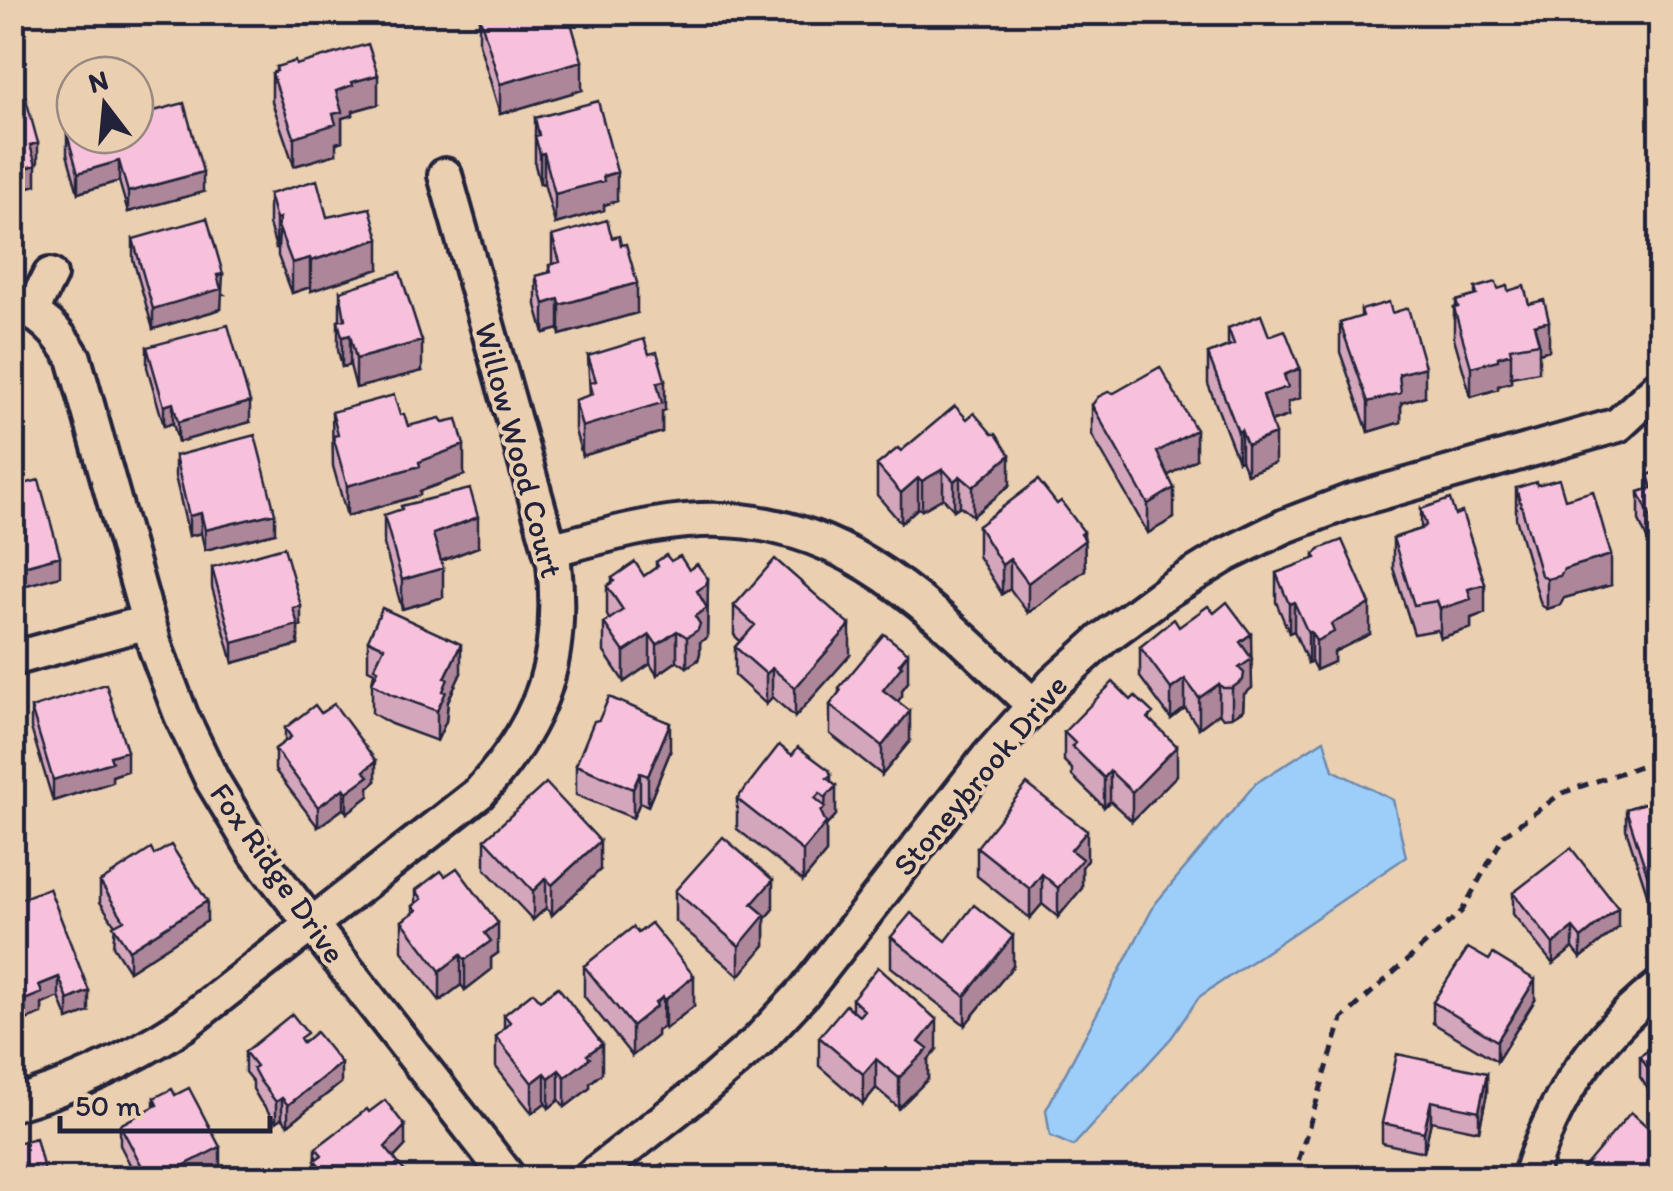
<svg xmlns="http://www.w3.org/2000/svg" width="1673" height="1191" font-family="Itim,sans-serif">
<rect width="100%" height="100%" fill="#eacfb1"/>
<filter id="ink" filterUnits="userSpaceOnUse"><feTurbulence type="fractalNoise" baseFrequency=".01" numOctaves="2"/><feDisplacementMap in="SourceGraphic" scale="20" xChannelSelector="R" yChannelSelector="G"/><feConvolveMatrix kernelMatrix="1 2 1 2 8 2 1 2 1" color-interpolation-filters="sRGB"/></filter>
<g filter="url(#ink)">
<!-- water -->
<path fill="#9dcef9" stroke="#6c89ad" stroke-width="2.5" d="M1324 740 1333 770 1393 800 1406 857 1199 997 1172 1037 1073 1146 1050 1136 1046 1110 1155 904 1256 783Z"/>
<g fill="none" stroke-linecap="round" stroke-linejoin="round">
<defs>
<path id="minor" d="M12 303C42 315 58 331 74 358L156 649 181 715 212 780 256 853 509 1178
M32 311 50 275
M550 550C600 537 650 522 701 520 848 514 935 614 1033 705
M12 659 148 622
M12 1104C75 1086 129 1060 183 1025L479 793C544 721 564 659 554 563L445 175
M589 1178 697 1094 758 1041 804 992 988 757 1054 683 1104 638 1169 590 1226 555 1285 526 1348 502 1618 425 1660 386
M1529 1178C1552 1099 1595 1037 1660 986"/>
</defs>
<!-- minor casing -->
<use href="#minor" stroke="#22223b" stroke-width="40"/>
<!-- path -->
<path stroke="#22223b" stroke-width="5" stroke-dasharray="10 8" stroke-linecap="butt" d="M1293 1178 1342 1019 1462 911 1504 835 1562 793 1660 759"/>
<!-- minor -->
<use href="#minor" stroke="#eacfb1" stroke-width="32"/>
</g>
<!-- wall -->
<path fill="#d4a6bc" stroke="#22223b" stroke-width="2.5" d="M479 14 582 90 500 114 479 43Z
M296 65 378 104 353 111V115L342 118V141L336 143V154L294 166 272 102V73L276 71V67Z
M535 118 617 201 604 205V210L555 224 544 183 540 184 535 165Z
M67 134 203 192 128 212 119 181 78 193 67 154Z
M269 194 327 217 379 269 311 291 310 287 292 293 278 256V248H276L269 224Z
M552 236 637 313 560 335 559 329 544 333 536 305V276L549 272V265L552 264Z
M133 239 223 294H221V309L153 329 133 259Z
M1475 288 1508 291 1529 304 1549 350 1539 353V372L1511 377V382L1498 386V389L1471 397 1454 338V308L1456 307V301L1475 296Z
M340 291 422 371 356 388 350 365 342 367 338 350V321L340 320Z
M1361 310 1425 396 1401 403V422L1368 432 1340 352V323L1361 317Z
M1228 328 1269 336 1300 398 1288 402V416L1271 422 1275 463 1247 474 1241 460 1238 461 1208 384V354L1228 346Z
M147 347 250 422 178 442 173 423 164 426 147 367Z
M588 356 665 410 662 411V432L582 456 575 430V400L590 396Z
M1092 405 1196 459 1168 475 1174 518 1148 533 1092 435Z
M332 412 400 415 408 426 464 475 420 491V495L347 516 333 466Z
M901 451 1010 485 973 516 960 506 954 510 943 498 922 510 918 508 901 523 877 495V465Z
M175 456 275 533 205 550 201 533 189 536 175 476Z
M1660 471 1653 553 1639 521V492L1648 489V475Z
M1537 485 1565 499 1611 585 1564 598 1560 605 1547 609 1541 605 1516 518V488Z
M1421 509 1485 613 1471 618V628L1440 638 1437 630 1414 634 1393 568V538L1421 529Z
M384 515 478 547 441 561 443 597 402 609 384 544Z
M978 526 1084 538 1085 570 1028 613 1010 589 1002 594 978 556Z
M1314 555 1370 634 1334 652V662L1316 670 1311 661 1308 663 1294 631 1289 633 1276 602V573L1314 559Z
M671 561 708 579 707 638 700 642V653L698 660 687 667 677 661 657 675 650 664 624 682 604 652V623L609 619 607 615V586L612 582V578L644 576 656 568V562Z
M212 567 301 626 298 627V645L233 663 212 587Z
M734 606 850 655 795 717 772 697 766 704 735 676V647L740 641 734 635Z
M1179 627 1251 657 1252 688 1244 694 1243 710 1232 717 1223 718 1219 713 1199 728 1185 708 1171 719 1140 677V647Z
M368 640 461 673 448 701 446 721 437 741 391 724 372 713V683L374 672 368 669Z
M908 682 902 690V696L897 701 910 741 882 775 830 734V705L839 693V688Z
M31 708 127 771 112 776V782L53 801 31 728Z
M1153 723 1177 775 1132 821 1110 801 1104 807 1072 776V769L1064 761V732Z
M285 728 376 781 369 787V796L347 813 344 808 318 827 275 770V749L285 742Z
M670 752 648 806 640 802 633 818 576 795V765Z
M792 755 831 781 836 815 826 826V853L803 881 737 829V799Z
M1660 798 1650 903 1626 829V809Z
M485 839 600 870 552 915 546 908 533 920 485 869Z
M977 847 1087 860 1082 867V888L1058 917 1042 904 1030 918 977 876Z
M154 855 207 921 129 971 113 946 115 925 100 902V882Z
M416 890 498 953 491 958V970L465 990 461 985 440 1001 402 951V921L413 913V906L416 904Z
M675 891 773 910 765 919V945L739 976 675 921Z
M1513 893 1618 928 1581 958 1573 948 1553 964 1513 914Z
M12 902 89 1012 68 1020 59 997 42 1004V1014L15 1024 12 1017Z
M891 937 946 941 1013 966 965 1025 891 967Z
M584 966 694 1006 665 1029 663 1027 657 1031V1036L632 1056 584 996Z
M852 999 937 1049 928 1060V1079L899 1108 876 1088 863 1104 819 1066V1037L852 1010Z
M1535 1000 1497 1061 1433 1023V1002Z
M504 1015 602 1073 590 1083V1088L565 1107 559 1100 549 1108 545 1103 532 1113 496 1067V1037L504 1029Z
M307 1040 341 1083 288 1125 282 1118 276 1122 260 1101 253 1089V1082L245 1072V1052Z
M1660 1043V1107L1640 1077V1056Z
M1487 1073V1093L1479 1131 1431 1121 1424 1152 1382 1143V1123Z
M154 1098 220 1167 197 1178H137L120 1145V1125L154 1107Z
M405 1146 394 1158 406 1178H315L316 1148Z"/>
<!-- shaded-wall -->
<path fill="#ad8799" stroke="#22223b" stroke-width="2.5" d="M582 61V90L500 114V84Z
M378 75V104L353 111V115L342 118V141L336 143V154L294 166V137L333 114 336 91 352 82Z
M38 143V163L30 165V145Z
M544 153V183L540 184V154Z
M119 161V181L78 193V173Z
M36 165V185L12 192V172Z
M203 172V192L128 212V192Z
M617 172V201L604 205V210L555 224V194Z
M280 218 278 248H276V219Z
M379 239V269L311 291V261Z
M310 258V287L292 293V263Z
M223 274 221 309 153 329V309Z
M637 283V313L560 335V305Z
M559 299V329L544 333V304Z
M1549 321V350L1539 353V343L1534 325Z
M350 335V365L342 367V337Z
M422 341V371L356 388V359Z
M1511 353V382L1498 386V389L1471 397V367Z
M1425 367V396L1401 403V422L1368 432V402L1399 374Z
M1300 368V398L1288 402V416L1263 424V395L1284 375Z
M665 380V410L662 411V432L582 456V427L657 383Z
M250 402V422L178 442V422Z
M173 403V423L164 426V406Z
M20 409V429L12 431V411Z
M1196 430V459L1157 482V452Z
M1241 430V460L1238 461V432Z
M1275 434V463L1247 474V445Z
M464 445V475L420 491V495L347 516V486Z
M1010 455V485L973 516V487Z
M943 469V498L922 510V481Z
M960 476V506L954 510V481Z
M918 478V508L901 523V493Z
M1174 488V518L1148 533V504Z
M201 513V533L189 536V516Z
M275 513V533L205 550V530Z
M478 517V547L433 564V534Z
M1660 521V550L1653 553V523Z
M1084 532 1085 570 1028 613V583Z
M1611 555V585L1564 598 1560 605 1547 609V579L1564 569Z
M60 556V576L12 589V569Z
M1010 559V589L1002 594V565Z
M443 568V597L402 609V580Z
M708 579 707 638 700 642V653L698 660 687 667V637L697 591Z
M1485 584V613L1471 618V628L1440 638V609L1468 589Z
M1294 602V631L1289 633V604Z
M1370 604V634L1334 652V662L1316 670V641L1331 624Z
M301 606V626L298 627V645L233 663V643L293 608Z
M850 625V655L795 717V688Z
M677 631V661L657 675V645Z
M1311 632V661L1308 663V633Z
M1251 634 1252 688 1244 694 1243 710 1232 717V688L1240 642Z
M650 635V664L624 682V652Z
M461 644V673L448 701 446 721 437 741V711L445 678Z
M908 653V682L902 690V696L883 720V690Z
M772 668V697L766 704V674Z
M1185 679V708L1171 719V689Z
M1219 684V713L1199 728V698Z
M910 711V741L882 775V746Z
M670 723V752L648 806V776Z
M1177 746V775L1132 821V792Z
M127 751V771L112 776V782L53 801V780L110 756Z
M376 761V781L369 787V796L347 813V792L364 771Z
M1110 771V801L1104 807V778Z
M640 773V802L633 818V789Z
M831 775V791L836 786V815L826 826V853L803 881V851L821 812 825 807 827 778Z
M15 782V802L12 803V783Z
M344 788V808L318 827V807Z
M1087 831V860L1082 867V888L1058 917V888L1071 850Z
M600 841V870L552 915V885Z
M1042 874V904L1030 918V889Z
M546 878V908L533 920V891Z
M1660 879V899L1650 903V883Z
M773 880V910L765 919V945L739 976V946L752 904Z
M207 901V921L129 971V950Z
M1618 908V928L1581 958V938Z
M498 923V953L491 958V970L465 990V960L485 933Z
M1573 928V948L1553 964V944Z
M1013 936V966L965 1025V996Z
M461 955V985L440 1001V971Z
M694 976V1006L665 1029V1000Z
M59 977V997L42 1004V1014L15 1024V1004L39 985Z
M1535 980V1000L1497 1061V1041Z
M89 991V1012L68 1020V1000Z
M663 997V1027L657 1031V1036L632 1056V1026Z
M937 1020V1049L928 1060V1079L899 1108V1078L919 1042Z
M602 1044V1073L590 1083V1088L565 1107V1077L587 1055Z
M876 1059V1088L863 1104V1074Z
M341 1063V1083L288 1125V1105Z
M559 1070V1100L549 1108V1078Z
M545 1073V1103L532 1113V1083Z
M1487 1073V1093L1479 1131V1111Z
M282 1098V1118L276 1122V1102Z
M1431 1101V1121L1424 1152V1132Z
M405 1126V1146L385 1167V1147Z
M220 1147V1167L197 1178H159Z
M148 1168V1178H144V1170Z"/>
<!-- building -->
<path fill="#f7c1db" stroke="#22223b" stroke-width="2.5" d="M484 12H568L582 61 500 84 479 14Z
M368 44 378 75 352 82 353 85 336 91 342 112 333 114 336 124 294 137 272 73 277 71 276 67 295 61 296 65Z
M23 88 38 143 30 145 36 165 12 172V91Z
M598 101 617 172 603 176 604 181 555 194 544 153 540 154 535 136 539 135 535 118Z
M184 103 203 172 128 192 119 161 78 173 67 134 75 132V135H135V116Z
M317 180 327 217 370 208 379 239 311 261 310 258 292 263 278 226 280 218 276 219 269 194Z
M207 218 223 274 217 275 221 289 153 309 133 239Z
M607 220 612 238 619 236 621 245 626 244 637 283 560 305 559 299 544 304 536 276 551 272 549 265 560 262 552 236Z
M400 272 422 341 356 359 350 335 342 337 338 321 345 319 340 291Z
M1496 282 1498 289 1507 286 1508 291 1524 286 1529 304 1544 300 1549 321 1534 325 1539 343 1510 348 1511 353 1498 357V360L1471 367 1454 308 1458 307 1456 301 1477 295 1475 288Z
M1389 302 1392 313 1408 308 1425 367 1399 374 1401 393 1368 402 1340 323 1363 316 1361 310Z
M1261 315 1269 336 1285 330 1300 368 1284 375 1288 387 1263 395 1275 434 1247 445 1241 430 1238 432 1208 354 1234 344 1228 328Z
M228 325 250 402 178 422 173 403 164 406 147 347Z
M644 339 649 354 657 352 665 380 657 383 662 403 582 427 575 400 593 394 590 383 596 381 588 356Z
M1160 367 1196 430 1157 452 1174 488 1148 504 1092 405 1098 397 1108 392 1114 393Z
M12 384 20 409 12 411Z
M394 395 400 415 404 414 408 426 440 418 443 422 457 419 464 445 419 462 420 466 347 486 333 436 338 435 332 412Z
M955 406 967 419 974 413 992 434H996L1010 455 973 487 960 476 954 481 943 469 922 481 918 478 901 493 877 465 898 448 901 451Z
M255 435 275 513 205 530 201 513 189 516 175 456Z
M1660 471V521L1653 523 1639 492 1652 488 1648 475Z
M1559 479 1565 499 1593 491 1611 555 1564 569 1560 576 1547 579 1541 575 1516 488 1536 482 1537 485Z
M39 480 60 556 12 569V487Z
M1038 480 1057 504 1061 501 1084 532 1081 534 1085 540 1028 583 1010 559 1002 565 978 526Z
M470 489 478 517 433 534 443 568 402 580 384 515 402 509 401 506Z
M1450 499 1455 515 1462 512 1485 584 1468 589 1471 599 1440 609 1437 601 1414 605 1393 538 1421 529 1426 525 1421 509Z
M1342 540 1370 604 1331 624 1334 632 1316 641 1311 632 1308 633 1294 602 1289 604 1276 573 1316 558 1314 555 1319 549Z
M284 547 301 606 293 608 298 625 233 643 212 567Z
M666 555 671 561 680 556 689 570 697 564 708 579 706 585 697 591 707 608 695 616 700 624 698 630 687 637 677 631 657 645 650 635 624 652 604 623 623 610 607 586 614 581 612 578 635 562 644 576 658 566 656 562Z
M775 559 850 625 795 688 772 668 766 674 735 647 755 625 734 606Z
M1227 602 1251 634 1240 642 1252 659 1239 668 1244 673 1243 680 1232 688H1223L1219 684 1199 698 1185 679 1171 689 1140 647 1174 619 1179 627 1208 606 1214 613Z
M382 608 461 644 445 678 448 679 443 691 446 692 437 711 391 694 372 683 378 670 374 668 384 647 368 640Z
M884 634 908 653 899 664 902 666 883 690 910 711 882 746 830 705 841 690 839 688Z
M1113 682 1131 700 1135 696 1153 713 1148 718 1177 746 1132 792 1110 771 1104 778 1072 746 1075 743 1064 732Z
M106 684 127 751 110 756 112 762 53 780 31 708Z
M609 697 670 723 648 776 640 773 633 789 576 765 594 721 599 720Z
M334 704 376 761 364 771 369 776 347 792 344 788 318 807 275 749 291 737 285 728 315 705 321 713Z
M779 745 792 755 798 747 829 770 831 775 827 778 836 786 825 798 820 793 815 798 825 807 821 812 826 823 803 851 737 799Z
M546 783 600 841 552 885 546 878 533 891 485 839Z
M1027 784 1087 831 1071 850 1082 859 1058 888 1042 874 1030 889 977 847Z
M1660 798V879L1650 883 1626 809Z
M723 837 773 880 752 904 765 915 739 946 675 891Z
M171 845 207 901 129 950 113 926 124 920 100 882 151 849 154 855Z
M1571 848 1618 908 1581 938 1573 928 1553 944 1513 893Z
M457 868 498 923 485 933 491 941 465 960 461 955 440 971 402 921 417 910 413 906 422 899 416 890 441 871 445 876Z
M49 888 89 991 68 1000 59 977 39 985 42 993 15 1004 12 997V902Z
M974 905 1013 936 965 996 891 937 911 913 946 941Z
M651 923 694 976 665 1000 663 997 655 1003 657 1006 632 1026 584 966 633 927 638 933Z
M1468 948 1489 960 1493 954 1535 980 1497 1041 1433 1002Z
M878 967 937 1020 919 1042 928 1049 899 1078 876 1059 863 1074 819 1037 846 1005 859 1016 864 1010 852 999Z
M558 987 602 1044 587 1055 590 1058 565 1077 559 1070 549 1078 545 1073 532 1083 496 1037 510 1022 504 1015 533 992 540 1000Z
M292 1014 307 1033 300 1038 303 1043 316 1032 341 1063 288 1105 282 1098 276 1102 260 1081 253 1068 256 1066 245 1052Z
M1660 1043V1087L1640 1056Z
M1397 1054 1487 1073 1479 1111 1431 1101 1424 1132 1382 1123Z
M189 1088 220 1147 159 1178H153L148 1168 144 1170 120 1125 157 1105 154 1098 172 1089 175 1095Z
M385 1100 405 1126 385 1147 406 1173 399 1178H329L315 1160 322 1155 316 1148 367 1109 369 1112Z
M1631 1112 1660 1138V1178H1587L1580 1172Z
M36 1138 46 1178H12V1144Z
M662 1164 673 1178H643Z"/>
</g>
<g text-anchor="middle" stroke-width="8" stroke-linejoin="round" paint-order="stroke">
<!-- street labels -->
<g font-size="32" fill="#22223b" stroke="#eacfb1">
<text transform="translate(519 450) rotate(75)" y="11">Willow Wood Court</text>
<text transform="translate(980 775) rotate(-50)" y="11">Stoneybrook Drive</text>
<text transform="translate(278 873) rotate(55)" y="11">Fox Ridge Drive</text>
</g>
</g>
<!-- margin -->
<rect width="1673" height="1191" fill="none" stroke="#eacfb1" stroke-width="50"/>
<rect x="25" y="25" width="1623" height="1141" fill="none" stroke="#22223b" stroke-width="4" filter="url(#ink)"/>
<!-- north arrow -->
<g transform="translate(105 105) rotate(344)"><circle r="48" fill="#eacfb1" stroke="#9a8a82" stroke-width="2.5"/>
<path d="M0-8L18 38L0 25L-18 38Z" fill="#22223b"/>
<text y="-15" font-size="28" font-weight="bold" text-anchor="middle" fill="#22223b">N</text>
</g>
<!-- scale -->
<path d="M60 1116v15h210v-15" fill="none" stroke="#22223b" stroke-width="5"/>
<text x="75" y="1116" font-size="30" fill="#22223b" stroke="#eacfb1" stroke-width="8" paint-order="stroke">50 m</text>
</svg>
